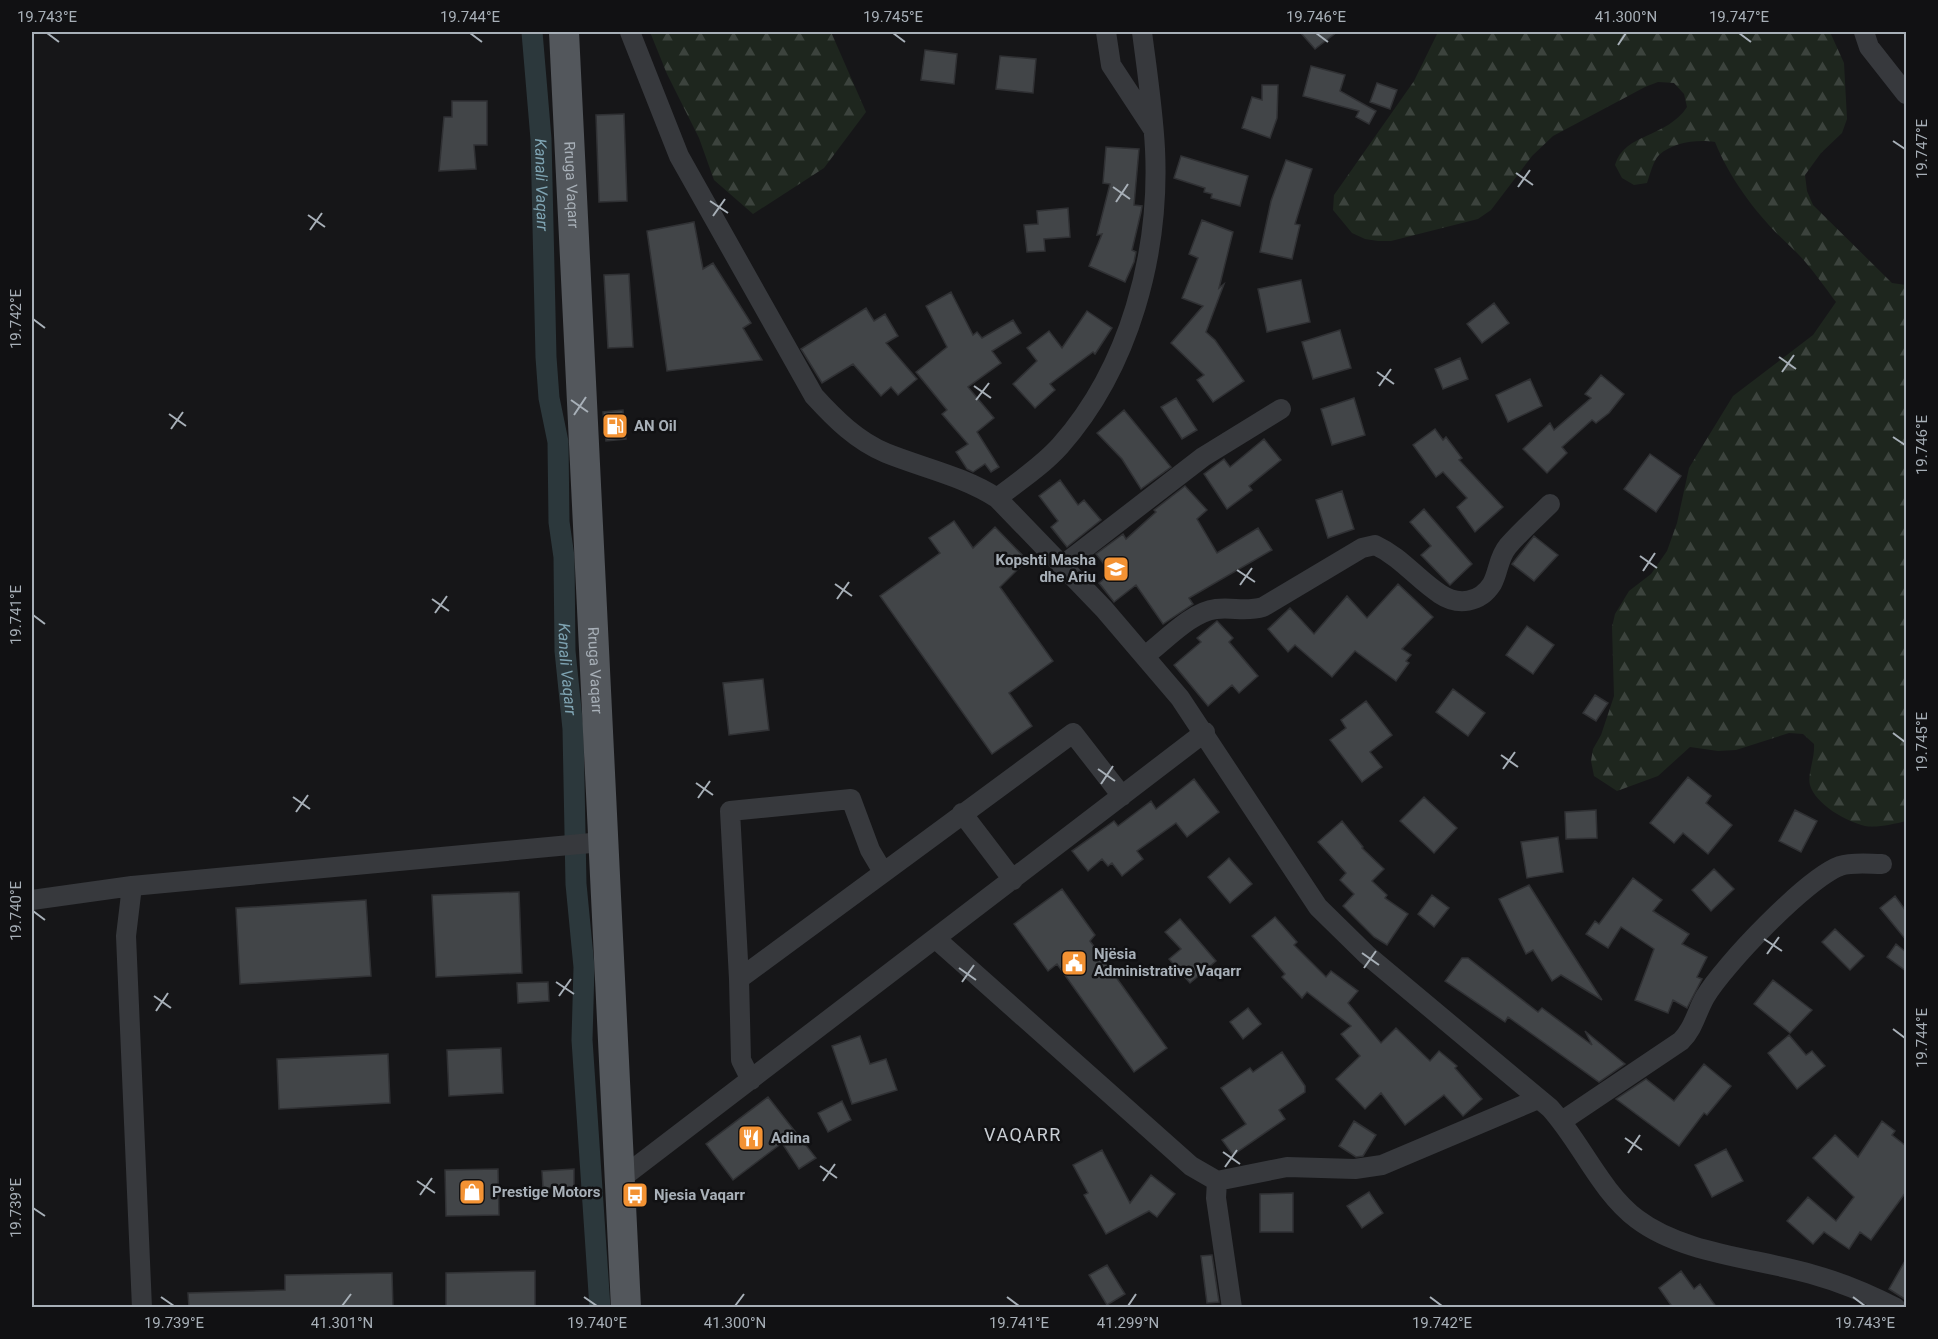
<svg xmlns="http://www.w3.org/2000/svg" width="1938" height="1339" font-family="Roboto,sans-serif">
<defs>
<pattern id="forest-firs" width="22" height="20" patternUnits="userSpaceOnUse" patternTransform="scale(1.5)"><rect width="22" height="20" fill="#1e261e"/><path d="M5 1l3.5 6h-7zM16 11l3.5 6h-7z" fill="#3c433d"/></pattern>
</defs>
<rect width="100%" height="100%" fill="#161618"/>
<!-- forest -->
<path fill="url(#forest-firs)" d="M650 32H831L866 112 824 168 753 214 714 180 699 138 667 74Z
M1438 32H1830L1844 63 1847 119 1842 133 1821 153 1805 175 1807 191 1813 205 1892 283 1906 285V821C1894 824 1877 828 1865 826 1847 822 1815 804 1810 785 1807 775 1815 759 1814 744L1803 734 1789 733 1736 750 1718 751 1690 747 1658 776 1617 791 1594 776 1591 761 1593 749 1601 735 1614 696 1612 627 1615 614 1629 591 1651 574 1667 551 1677 523 1689 468 1733 396 1813 335 1836 302C1823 285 1809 264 1793 249 1761 220 1731 182 1715 142 1698 139 1673 142 1659 155 1653 161 1650 175 1647 183L1634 185 1622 178 1615 165C1624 133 1667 138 1687 107L1684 94 1674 83 1658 82 1645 87 1553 136 1532 156 1491 210 1478 219 1391 241H1378L1365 239 1352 233 1333 210 1334 195 1414 81Z"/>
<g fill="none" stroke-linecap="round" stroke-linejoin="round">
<!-- canal -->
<path stroke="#2c383c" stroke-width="21" id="s1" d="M532 32 541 139 546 357 549 398 558 442 559 522 564 557 565 651 573 729 576 884 584 967 582 1040 600 1308"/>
</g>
<!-- building -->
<path fill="#424548" stroke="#303134" stroke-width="1.5" d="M1300 32H1337L1315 49Z
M925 50 957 54 954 84 921 80Z
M1000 56 1036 59 1033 93 996 89Z
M1311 66 1345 75 1340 91 1376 111 1369 124 1356 117 1359 111 1303 96Z
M1377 83 1397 90 1390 109 1370 102Z
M1262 85H1278L1277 118 1270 138 1242 128 1252 97 1262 100Z
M452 101H487V145H474L476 169 439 171 444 117H452Z
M624 114 627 201 599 202 596 115Z
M1106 147 1139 149 1134 205 1142 206 1141 212 1132 250 1136 252 1134 262 1125 282 1089 266 1102 234 1097 235 1110 184 1103 183Z
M1181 156 1248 176 1240 206 1211 198 1212 194 1204 192 1205 188 1174 178Z
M1286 160 1312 169 1295 224 1300 225 1292 259 1260 252 1271 201Z
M1068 208 1070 237 1044 239 1045 251 1027 252 1024 225 1038 224 1037 211Z
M1202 220 1233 232 1219 288 1224 284 1206 332 1215 340 1244 381 1213 402 1197 380 1204 375 1171 343 1203 306 1182 298 1198 258 1189 254Z
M694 222 703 269 713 263 751 323 743 328 762 360 667 371 647 231Z
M629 274 633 347 608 348 604 275Z
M1301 280 1310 322 1267 332 1258 289Z
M951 292 973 335 977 332 982 338 1013 320 1021 333 992 351 1001 363 968 387 994 418 977 432 999 467 991 472 985 464 973 472 967 469 956 452 968 444 942 414 947 410 916 372 947 347 926 306Z
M1494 303 1509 323 1482 343 1467 324Z
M866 308 874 321 885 314 898 336 886 343 917 379 898 395 891 387 881 396 853 364 822 383 801 349Z
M1087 311 1112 328 1095 354 1093 352 1050 384 1055 390 1035 408 1013 384 1037 361 1027 348 1049 331 1062 348Z
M1340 330 1351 368 1313 379 1302 342Z
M1460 358 1468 379 1443 389 1435 369Z
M1601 375 1624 394 1609 413 1596 423 1592 420 1562 447 1567 453 1547 473 1523 449 1550 423 1554 430 1591 398 1585 394Z
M1530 379 1542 406 1508 422 1496 395Z
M1176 398 1197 430 1182 439 1161 407Z
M1354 398 1365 435 1332 445 1321 409Z
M623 410 626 439 606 441 603 412Z
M1124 410 1171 467 1141 489 1122 459 1097 433Z
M1435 429 1443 440 1446 437 1462 458 1459 460 1503 507 1475 532 1457 507 1467 498 1443 472 1436 477 1413 445Z
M1264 439 1281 460 1249 486 1252 490 1227 509 1204 474 1224 459 1230 467Z
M1650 454 1681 476 1656 512 1624 489Z
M1060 480 1078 505 1084 500 1101 520 1067 547 1051 527 1058 521 1039 496Z
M1185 486 1207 510 1197 519 1217 553 1258 528 1272 550 1189 598 1193 604 1163 624 1136 585 1114 602 1099 583 1111 573 1096 554 1123 534 1126 539 1156 512 1154 510Z
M1342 491 1354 529 1328 538 1316 500Z
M1424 509 1472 564 1450 585 1421 555 1431 546 1410 522Z
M954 521 973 548 995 527 1027 560 1000 587 1053 661 1009 693 1032 726 992 754 880 596 940 553 929 538Z
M1534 536 1558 555 1534 581 1512 564Z
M1398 584 1433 617 1402 649 1411 655 1406 661 1409 663 1396 681 1355 651 1332 677 1295 645 1288 652 1268 629 1290 608 1314 634 1347 596 1367 618Z
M1217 621 1233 638 1229 642 1258 676 1239 693 1232 685 1208 706 1174 665 1201 642 1197 638Z
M1527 626 1554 645 1533 674 1506 655Z
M763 679 769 730 729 735 723 683Z
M1453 689 1485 713 1468 736 1436 712Z
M1595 695 1608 703 1596 721 1583 713Z
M1366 701 1392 735 1370 752 1382 767 1362 782 1330 740 1346 728 1341 720Z
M1688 777 1711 796 1706 803 1732 825 1708 854 1683 833 1674 843 1650 823Z
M1194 779 1219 812 1187 837 1176 823 1137 851 1143 859 1122 876 1112 863 1108 866 1102 859 1088 871 1072 851 1114 821 1118 826 1151 801 1156 809Z
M1424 797 1457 828 1434 853 1400 821Z
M1596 810 1597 838 1566 839 1565 812Z
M1795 810 1817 821 1801 852 1779 841Z
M1342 821 1363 847 1362 848 1384 869 1372 881 1387 895 1385 898 1408 914 1387 945 1374 937 1343 906 1354 894 1340 880 1346 873 1318 842Z
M1558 837 1563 872 1527 878 1521 842Z
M1229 858 1252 884 1230 903 1208 877Z
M1714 869 1734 889 1711 911 1692 890Z
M1633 878 1662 900 1653 911 1689 934 1682 944 1707 957 1697 977 1702 979 1687 1008 1673 1000 1668 1013 1635 1000 1654 949 1621 927 1608 948 1586 934 1595 921 1599 924Z
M1529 885 1561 936 1602 1000 1561 975 1552 981 1533 950 1526 954 1499 899Z
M1062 889 1095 935 1090 941 1167 1048 1134 1072 1057 964 1048 971 1014 924Z
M519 892 522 973 436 977 432 895Z
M1432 895 1449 908 1434 927 1418 914Z
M1895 896 1906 911V940L1880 908Z
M366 900 371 976 240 984 236 908Z
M1275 917 1297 942 1294 945 1326 977 1331 971 1358 991 1348 1003 1381 1043 1396 1028 1430 1061 1439 1051 1457 1066 1455 1068 1482 1099 1463 1116 1444 1095 1405 1125 1381 1093 1365 1109 1336 1079 1360 1056 1341 1034 1351 1026 1307 992 1302 998 1282 977 1285 974 1252 936Z
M1180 919 1216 961 1190 983 1169 959 1181 949 1165 932Z
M1835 929 1864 956 1850 970 1822 942Z
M1896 944 1906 952V971L1887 957Z
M1462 958H1468L1538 1012 1542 1008 1592 1045 1585 1031 1625 1064 1599 1082 1508 1017 1505 1022 1445 981Z
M1773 980 1812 1010 1790 1033 1754 1004Z
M548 982 549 1001 518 1003 517 983Z
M1248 1008 1261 1024 1243 1039 1230 1022Z
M1789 1035 1806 1055 1812 1051 1825 1066 1797 1089 1768 1053Z
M860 1036 870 1064 886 1059 897 1090 852 1104 832 1046Z
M501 1048 503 1093 449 1096 447 1050Z
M1282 1052 1305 1086V1092L1279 1110 1285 1119 1233 1155 1222 1140 1246 1124 1221 1088 1250 1068 1253 1072Z
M388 1054 390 1103 279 1109 277 1059Z
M1704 1064 1731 1086 1707 1115 1704 1113 1679 1146 1616 1099 1646 1079 1674 1101Z
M768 1097 816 1158 799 1169 782 1143 733 1180 706 1144Z
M842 1101 851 1120 828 1132 818 1113Z
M1354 1121 1376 1135 1363 1156 1356 1157 1339 1146Z
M1882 1121 1895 1131 1892 1135 1906 1146V1192L1871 1240 1860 1232 1849 1249 1824 1232 1813 1244 1787 1221 1808 1197 1836 1221 1854 1197 1813 1158 1835 1135 1858 1157Z
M1726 1149 1743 1181 1712 1197 1695 1165Z
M1102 1150 1130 1203 1151 1175 1175 1194 1157 1217 1149 1211 1106 1234 1084 1195 1088 1193 1073 1165Z
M498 1169 499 1215 446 1216 445 1170Z
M574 1169V1187L543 1188 542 1171Z
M1369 1192 1383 1213 1362 1228 1347 1206Z
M1293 1193V1232H1260V1194Z
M1212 1255 1219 1302 1207 1303 1201 1256Z
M1906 1259V1300L1889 1289Z
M1107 1265 1125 1294 1107 1305 1089 1275Z
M535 1271V1308H446V1273Z
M1681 1271 1694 1289 1700 1284 1717 1308H1673L1659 1288Z
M392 1273 393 1308H189L188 1293 285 1290V1275Z"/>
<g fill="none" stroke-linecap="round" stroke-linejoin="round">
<!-- street -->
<path stroke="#37393d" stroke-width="20" d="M630 32 679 156 814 396C835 419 857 441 886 453 923 468 963 476 997 498L1104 609 1180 698 1318 907 1367 955 1550 1108C1581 1142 1600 1191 1637 1219 1683 1254 1756 1258 1811 1274 1840 1282 1869 1294 1896 1308
M1106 32 1111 65 1153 129
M1864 32 1869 47 1906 94
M997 498C1018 482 1042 466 1060 446 1130 367 1160 253 1155 149 1153 110 1147 71 1142 32
M1063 565 1203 457 1281 409
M1146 655C1166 640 1191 612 1216 609 1233 607 1246 612 1263 607L1362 548 1375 545C1401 557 1417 579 1440 594 1458 606 1480 603 1492 584 1499 571 1498 558 1508 546 1521 531 1536 518 1550 504
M962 813 1013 880
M132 886 126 936 142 1308
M32 900 132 886 602 842
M936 939 1191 1166 1217 1181 1287 1167 1355 1169 1382 1165 1538 1099
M739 979 730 811 851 799 870 850 883 872
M751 1080 741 1060 739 979 1073 733 1122 796
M1562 1121 1681 1041C1694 1028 1696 1013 1705 997 1723 966 1807 878 1840 866 1852 862 1869 864 1882 864
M619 1180 1205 732
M1217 1181 1216 1198 1232 1308"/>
<!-- primary -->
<path stroke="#53575c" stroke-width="30" id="s2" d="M564 32 626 1308"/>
</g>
<!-- ticks -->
<path fill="none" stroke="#a8b0b8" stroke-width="2" d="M47 33 59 42M470 33 482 42M893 33 905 42M1316 33 1328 42M1739 33 1751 42M1618 45 1626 33M1893 141 1905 149M1516 173 1533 185M1113 187 1130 199M1518 187 1530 170M710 201 728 213M1116 202 1128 184M308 215 325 227M713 216 725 199M310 230 322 213M33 319 45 328M1779 357 1796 369M1377 372 1394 384M1782 372 1794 355M974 386 991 398M1379 386 1391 369M571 400 588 412M976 400 989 383M169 414 186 426M574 415 586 397M171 429 183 412M1893 437 1905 445M1640 556 1657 568M1237 570 1255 582M1643 571 1655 553M835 584 852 596M1240 585 1252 568M432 599 449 611M837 599 849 582M435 613 447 596M33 615 45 624M1893 733 1905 742M1501 755 1518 767M1098 769 1115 781M1503 769 1515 752M696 783 713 795M1101 784 1113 766M293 797 310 809M698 798 710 781M296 812 308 795M33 911 45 920M1764 939 1782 951M1362 953 1379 965M1767 954 1779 937M959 968 976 980M1364 968 1376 951M556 982 574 994M962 982 974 965M154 996 171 1008M559 996 571 979M156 1011 168 993M1893 1029 1905 1038M1625 1138 1642 1150M1223 1152 1240 1164M1628 1153 1640 1135M820 1166 837 1178M1225 1167 1237 1150M417 1181 435 1193M823 1181 835 1164M420 1195 432 1178M33 1208 45 1216M161 1297 174 1306M584 1297 597 1306M1007 1297 1019 1306M1430 1297 1442 1306M1853 1297 1865 1306M342 1306 351 1294M735 1306 744 1294M1128 1306 1136 1294"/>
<!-- icons -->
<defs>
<symbol id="fuel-square" viewBox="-11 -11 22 22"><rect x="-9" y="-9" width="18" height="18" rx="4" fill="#f39233" stroke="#111113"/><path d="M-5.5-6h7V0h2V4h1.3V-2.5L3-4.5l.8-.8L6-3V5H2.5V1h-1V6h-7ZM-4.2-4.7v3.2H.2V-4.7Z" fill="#fff"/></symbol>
<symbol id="school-square" viewBox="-11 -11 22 22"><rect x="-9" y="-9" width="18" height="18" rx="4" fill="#f39233" stroke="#111113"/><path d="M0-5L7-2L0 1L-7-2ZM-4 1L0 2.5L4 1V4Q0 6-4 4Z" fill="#fff"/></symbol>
<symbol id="civic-square" viewBox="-11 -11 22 22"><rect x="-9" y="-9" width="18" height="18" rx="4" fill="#f39233" stroke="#111113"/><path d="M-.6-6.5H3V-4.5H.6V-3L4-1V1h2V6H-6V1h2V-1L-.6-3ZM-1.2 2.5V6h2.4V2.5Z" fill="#fff"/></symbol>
<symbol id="restaurant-square" viewBox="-11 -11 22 22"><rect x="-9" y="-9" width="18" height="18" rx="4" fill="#f39233" stroke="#111113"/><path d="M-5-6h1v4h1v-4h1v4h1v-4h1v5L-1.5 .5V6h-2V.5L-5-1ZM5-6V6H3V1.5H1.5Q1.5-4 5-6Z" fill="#fff"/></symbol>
<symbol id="shop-square" viewBox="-11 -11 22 22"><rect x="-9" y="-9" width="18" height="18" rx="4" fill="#f39233" stroke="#111113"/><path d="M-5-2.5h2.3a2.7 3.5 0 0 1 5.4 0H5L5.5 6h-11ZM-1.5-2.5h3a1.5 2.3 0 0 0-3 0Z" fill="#fff"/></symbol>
<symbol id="bus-square" viewBox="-11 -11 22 22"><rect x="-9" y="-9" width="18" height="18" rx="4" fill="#f39233" stroke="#111113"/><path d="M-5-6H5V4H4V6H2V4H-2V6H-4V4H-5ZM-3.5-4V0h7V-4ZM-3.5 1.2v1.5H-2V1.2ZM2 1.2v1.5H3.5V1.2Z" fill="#fff"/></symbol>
</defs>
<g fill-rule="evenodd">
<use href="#fuel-square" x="600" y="411" width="30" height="30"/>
<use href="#school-square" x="1101" y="554" width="30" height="30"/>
<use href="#civic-square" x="1059" y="948" width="30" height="30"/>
<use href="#restaurant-square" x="736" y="1123" width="30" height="30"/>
<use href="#shop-square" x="457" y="1177" width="30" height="30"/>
<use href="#bus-square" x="620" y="1180" width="30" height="30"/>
</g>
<g text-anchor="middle" stroke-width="5" stroke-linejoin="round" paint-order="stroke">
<!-- street labels -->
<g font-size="15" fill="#a8b0b8" stroke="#111113">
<text dy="5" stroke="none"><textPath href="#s2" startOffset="153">Rruga Vaqarr</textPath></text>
<text dy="5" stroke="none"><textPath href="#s2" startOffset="639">Rruga Vaqarr</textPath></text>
</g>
<!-- poi labels -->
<g font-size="15" font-weight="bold" fill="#a8b0b8" stroke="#111113" text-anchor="start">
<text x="634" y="431">AN Oil</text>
<text x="1096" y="565" text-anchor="end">Kopshti Masha<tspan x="1096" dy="17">dhe Ariu</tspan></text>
<text x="1094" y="959">Njësia<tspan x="1094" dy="17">Administrative Vaqarr</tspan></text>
<text x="771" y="1143">Adina</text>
<text x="492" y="1197">Prestige Motors</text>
<text x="654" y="1200">Njesia Vaqarr</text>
</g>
<!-- water labels -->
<g font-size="16" font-style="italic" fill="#7fa4b3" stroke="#111113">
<text dy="6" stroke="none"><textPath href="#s1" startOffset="153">Kanali Vaqarr</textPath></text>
<text dy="6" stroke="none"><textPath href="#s1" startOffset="639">Kanali Vaqarr</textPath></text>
</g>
<!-- quarter labels -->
<g font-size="18" letter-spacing="1.5" fill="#c9ced4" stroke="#111113">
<text x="1023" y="1141">VAQARR</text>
</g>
</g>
<!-- border -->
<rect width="1938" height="1339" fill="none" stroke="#111113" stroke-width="66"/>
<rect x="33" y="33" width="1872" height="1273" fill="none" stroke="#a8b0b8" stroke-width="2"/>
<g font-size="15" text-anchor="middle" fill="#a8b0b8">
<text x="47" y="22">19.743°E</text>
<text x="470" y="22">19.744°E</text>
<text x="893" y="22">19.745°E</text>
<text x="1316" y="22">19.746°E</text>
<text x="1626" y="22">41.300°N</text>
<text x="1739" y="22">19.747°E</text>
<text transform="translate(1922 149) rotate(-90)" y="5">19.747°E</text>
<text transform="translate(16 319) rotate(-90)" y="5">19.742°E</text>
<text transform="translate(1922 445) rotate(-90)" y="5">19.746°E</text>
<text transform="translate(16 615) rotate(-90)" y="5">19.741°E</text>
<text transform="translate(1922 742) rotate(-90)" y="5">19.745°E</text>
<text transform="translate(16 911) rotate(-90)" y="5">19.740°E</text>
<text transform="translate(1922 1038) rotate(-90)" y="5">19.744°E</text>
<text transform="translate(16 1208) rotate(-90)" y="5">19.739°E</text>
<text x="174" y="1328">19.739°E</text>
<text x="342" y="1328">41.301°N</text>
<text x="597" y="1328">19.740°E</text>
<text x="735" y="1328">41.300°N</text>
<text x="1019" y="1328">19.741°E</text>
<text x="1128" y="1328">41.299°N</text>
<text x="1442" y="1328">19.742°E</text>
<text x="1865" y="1328">19.743°E</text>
</g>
</svg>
